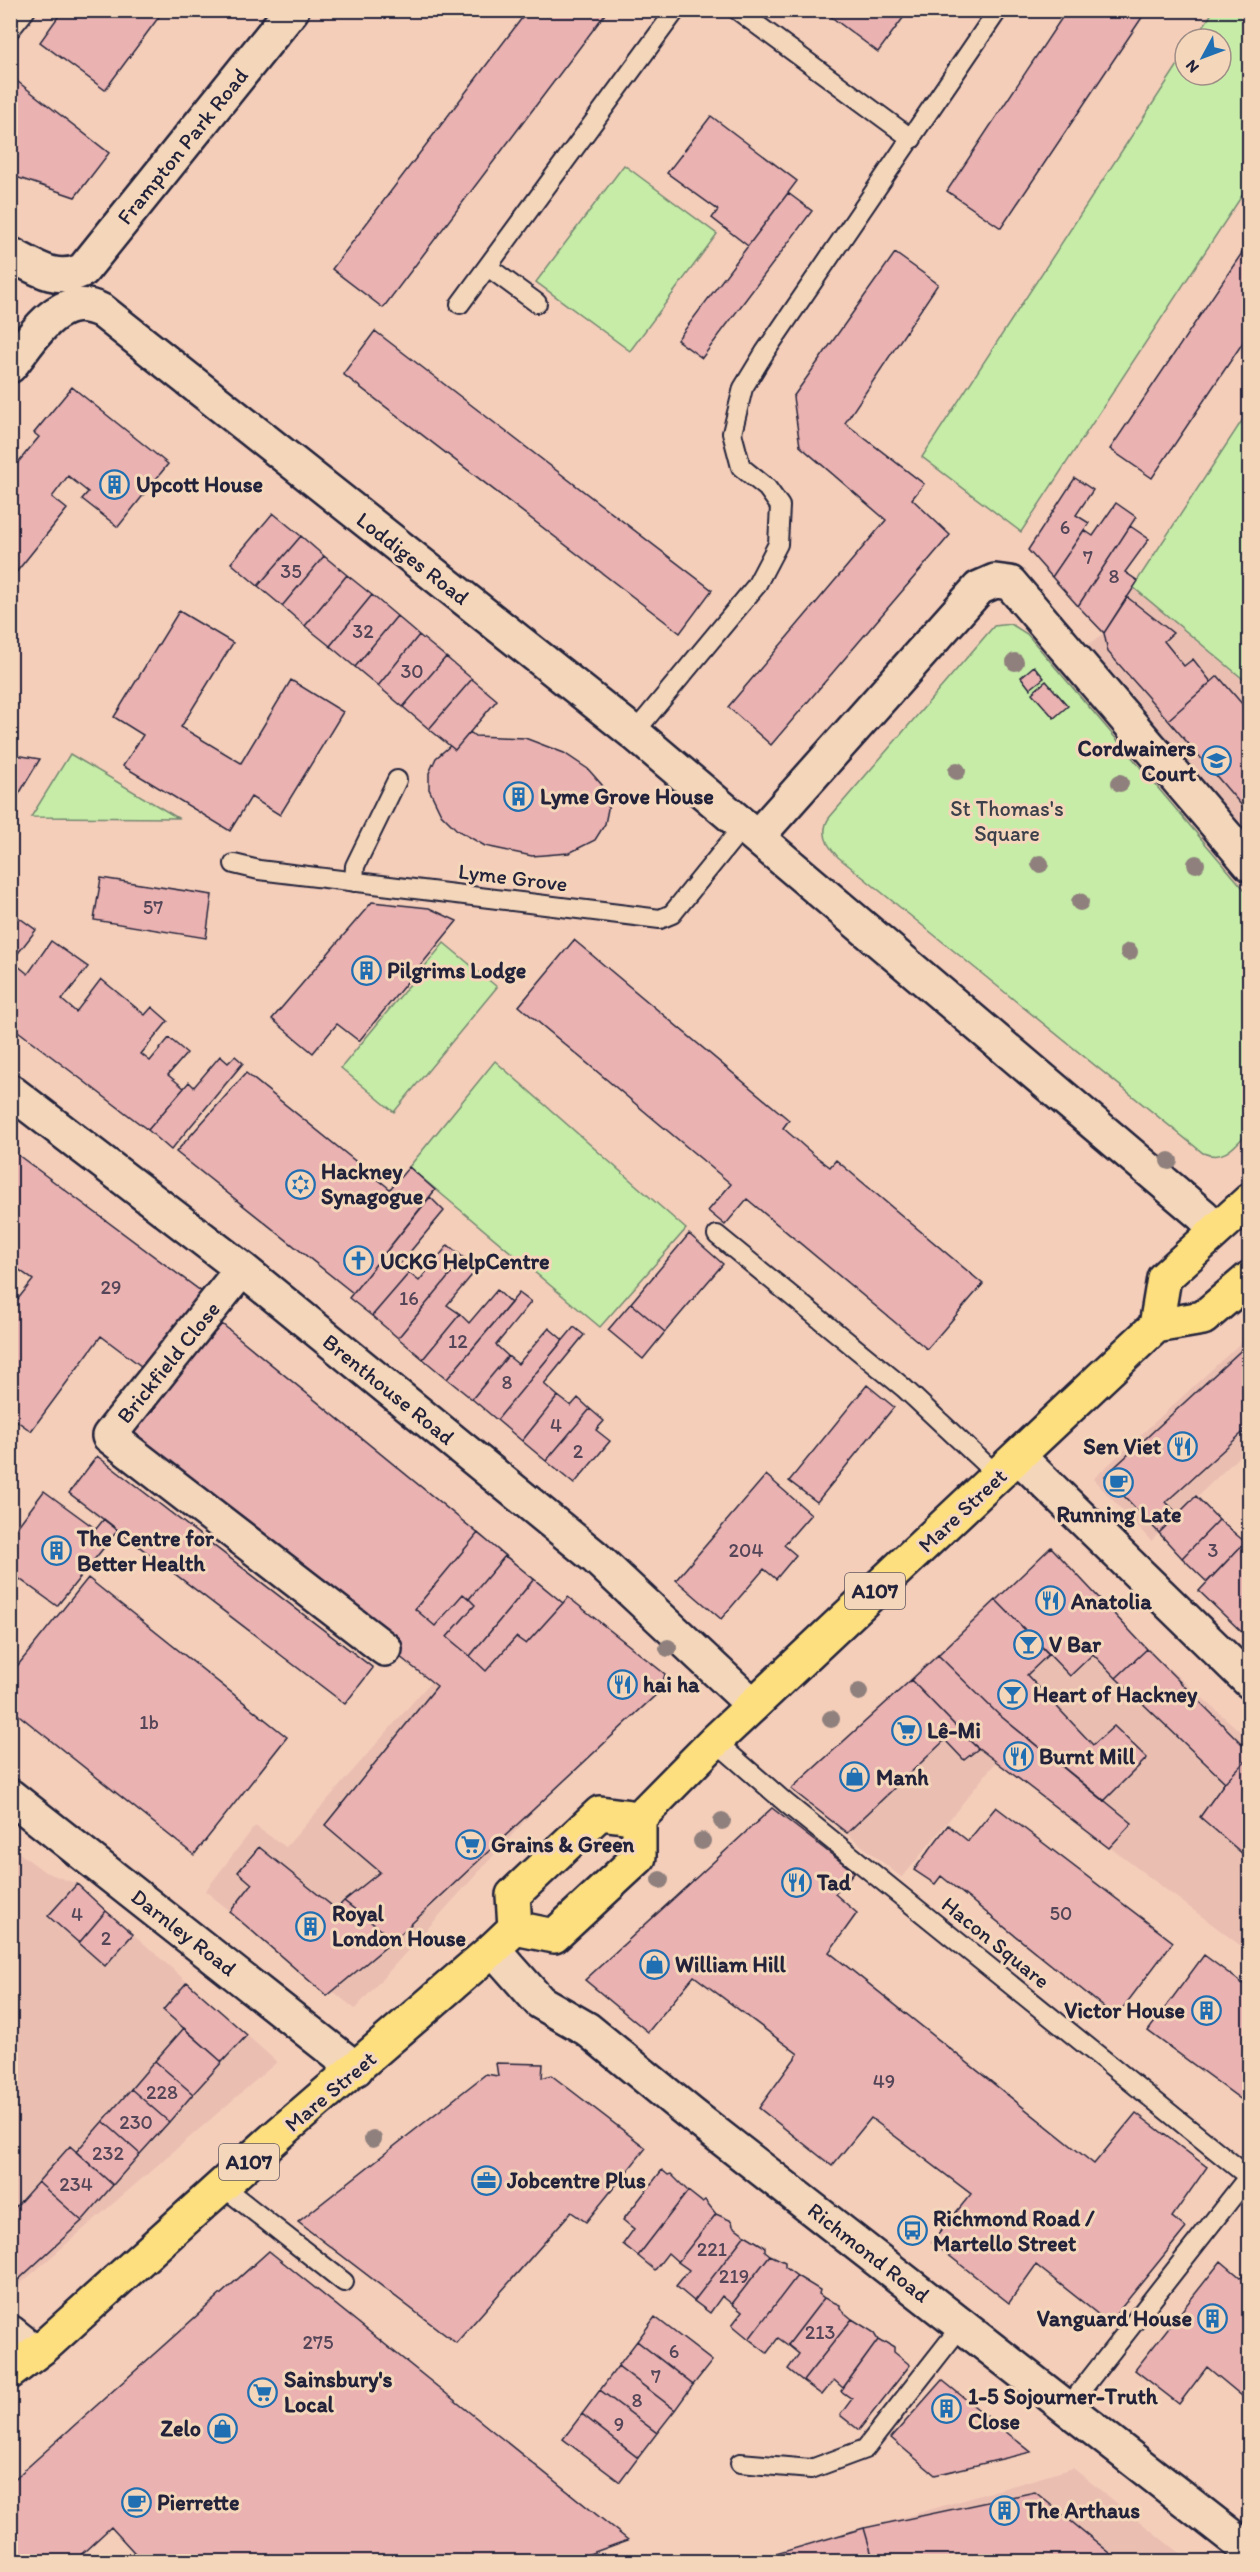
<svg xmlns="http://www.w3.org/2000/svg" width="1260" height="2572" font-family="Itim,sans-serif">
<rect width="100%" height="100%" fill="#f5ceba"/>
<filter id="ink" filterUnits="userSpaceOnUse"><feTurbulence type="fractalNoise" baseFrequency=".0167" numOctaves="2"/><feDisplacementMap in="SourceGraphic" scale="12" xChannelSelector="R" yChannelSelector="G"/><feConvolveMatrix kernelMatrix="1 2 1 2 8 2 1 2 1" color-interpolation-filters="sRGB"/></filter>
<g filter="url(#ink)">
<!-- built -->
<path fill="#eabfb2" d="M1133 587 1249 685V837L1087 645 1104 633Z
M1249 1335V1447L1151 1541 1093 1479Z
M1051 1547 1147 1649 1249 1739V1952L996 1762 902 1878 791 1789Z
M568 1597 665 1674 661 1690 558 1784 355 2009 205 1891 255 1826 286 1847 433 1679 471 1706Z
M10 1846 45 1872 77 1884 277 2062 19 2285H10Z
M1073 2468 1189 2561 750 2562Z"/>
<!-- green -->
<path fill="#c6eca7" stroke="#748771" stroke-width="1.5" d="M1214 10 1249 11V185L1021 532 922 457 1185 54V75H1221V39H1195Z
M624 165 717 234 630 351 536 282Z
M1249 410V684L1133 587Z
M1011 624 1027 634 1249 895V1131C1235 1146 1224 1162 1203 1153L838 857C827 846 820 832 829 818L994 626Z
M70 754 178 818 31 817Z
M444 943 497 987 394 1112 341 1068Z
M495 1061 686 1229 600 1327 409 1167Z"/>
<!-- building -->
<path fill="#eab2b1" stroke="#22223b" stroke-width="1.5" d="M63 10H78L82 14 85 10H164L105 90 40 42Z
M528 10H608L383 308 332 269Z
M822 10H909L878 52Z
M1067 10H1147L1001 228 947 191Z
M13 78 109 153 75 197 10 175V81Z
M711 116 797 181 748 246 712 218 718 210 667 173Z
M788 193 812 211 702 358 677 340Z
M1250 241V332L1152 478 1110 449Z
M895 253 938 284 845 423 924 484 912 499 950 535 771 745 728 707 886 520 800 446 793 397Z
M375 331 712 590 680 633 343 374Z
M72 387 168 464 118 527 82 499 88 492 68 476 52 497 67 509 10 580V472L39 437 34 433Z
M1075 478 1093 490 1076 515 1089 523 1052 577 1028 550Z
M1116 503 1136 517 1078 606 1052 577 1084 530 1093 536Z
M273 513 301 536 258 586 231 563Z
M1130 526 1149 539 1125 572 1138 581 1104 633 1078 606Z
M301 536 324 556 282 606 258 586Z
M324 556 347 575 305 626 282 606Z
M347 575 372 595 330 646 305 626Z
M372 595 397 616 355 667 330 646Z
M1127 597 1173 633 1164 641 1184 666 1193 659 1211 682 1168 720 1108 652 1104 633Z
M179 611 233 643 181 727 241 763 291 680 343 712 280 815 251 797 230 831 123 766 143 735 114 717Z
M397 616 419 635 378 686 355 667Z
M419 635 446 657 403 707 378 686Z
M446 657 472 679 429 729 403 707Z
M1034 666 1044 678 1030 689 1021 677Z
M1218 676 1250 713V815L1168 720Z
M472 679 497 700 455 750 429 729Z
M1046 681 1068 706 1054 718 1032 693Z
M470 732 475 736 525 738 564 753 588 769 602 785 609 804 605 824 595 840 569 853 532 856 485 846 457 830 441 814 429 789V773L436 758 450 746 455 750Z
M10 754 40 759 10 809Z
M101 878 212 895 206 938 94 920Z
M372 902 429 908 457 921 359 1041 337 1024 313 1053 272 1019Z
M10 911 36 930 12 961 28 974 51 941 88 967 62 1000 76 1012 101 979 145 1015 152 1007 168 1021 141 1054 150 1061 169 1038 187 1053 168 1075 184 1088 148 1130 10 1025Z
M574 940 789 1120 783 1128 814 1155 830 1167 836 1160 983 1284 927 1349 747 1199 725 1225 708 1211 731 1184 519 1006Z
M220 1056 228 1063 235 1056 243 1063 171 1150 148 1130 189 1082 194 1087Z
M246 1073 390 1189 409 1167 435 1190 353 1293 176 1152Z
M14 1152 206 1295 149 1372 101 1336 31 1431 10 1416V1309L33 1280 10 1263V1156Z
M430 1197 444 1211 399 1265 409 1273 372 1316 349 1298Z
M689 1234 723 1264 665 1332 631 1303Z
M448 1245 464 1258 398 1338 372 1316 409 1273 419 1281Z
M464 1258 477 1269 447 1305 460 1314 423 1359 398 1338Z
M497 1290 511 1303 447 1379 423 1359 460 1314 469 1323Z
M519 1293 531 1302 496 1345 508 1356 472 1399 447 1379Z
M631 1303 665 1332 643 1359 608 1330Z
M222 1324 563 1603 568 1597 665 1674 661 1690 394 1940 344 1901 380 1872 325 1825 437 1686 123 1439Z
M574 1327 584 1335 544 1384 558 1396 522 1441 497 1420Z
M549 1328 563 1340 497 1420 472 1399 508 1356 518 1364Z
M1250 1342V1426L1166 1502 1178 1514 1159 1533 1105 1476Z
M867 1385 894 1407 817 1502 789 1481Z
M558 1396 571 1406 578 1398 590 1409 546 1461 522 1441Z
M590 1409 604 1421 596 1430 610 1441 574 1484 546 1461Z
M97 1456 373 1668 345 1704 69 1493Z
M766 1475 811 1514 784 1545 796 1555 776 1579 764 1569 721 1619 676 1580Z
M44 1491 96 1529 104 1519 118 1530 57 1606 10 1572V1527L15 1530Z
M1196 1496 1219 1520 1182 1558 1159 1533Z
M1219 1520 1245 1542 1207 1582 1182 1558Z
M478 1533 505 1556 469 1599 463 1594 435 1626 415 1609Z
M1245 1542 1250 1547V1640L1199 1591Z
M1051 1547 1147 1649 1116 1678 1093 1654 1070 1676 996 1600Z
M505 1556 534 1579 470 1656 447 1637 475 1605 469 1599Z
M88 1578 287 1737 194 1855 10 1708V1675Z
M534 1579 563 1603 526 1644 516 1637 486 1671 470 1656Z
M996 1600 1049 1654 1027 1675 1093 1745 1114 1726 1147 1758 1104 1801 998 1714 938 1655Z
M1147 1649 1250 1752V1756L1225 1782 1116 1678Z
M938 1655 998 1714 1132 1823 1109 1848 972 1743 911 1680Z
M911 1680 978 1749 964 1760 945 1740 847 1833 791 1789Z
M1250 1756V1860L1200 1817 1225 1782Z
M996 1807 1173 1942 1116 2017 941 1876 935 1884 914 1870 948 1825 968 1841Z
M772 1808 854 1872 835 1894 857 1913 829 1952 1094 2164 1136 2113 1207 2167 1172 2217 1186 2228 1109 2323 1036 2265 1009 2303 932 2242 971 2194 871 2118 832 2166 759 2108 798 2054 694 1976 648 2032 585 1980Z
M259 1847 336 1909 344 1901 394 1940 327 1996 230 1912 252 1884 238 1872Z
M77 1884 106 1911 79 1943 48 1916Z
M106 1911 133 1934 105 1966 79 1943Z
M1204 1955 1250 1989V2106L1148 2031Z
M187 1982 247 2035 222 2062 163 2010Z
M184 2028 222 2062 193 2094 155 2061Z
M155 2061 193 2094 169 2122 131 2089Z
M496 2063 543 2064 542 2078 551 2075 646 2148 586 2222 571 2212 456 2343 298 2222 486 2074 498 2076Z
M131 2089 169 2122 140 2154 103 2121Z
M103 2121 140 2154 113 2185 76 2152Z
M70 2146 113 2185 82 2221 38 2182Z
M662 2170 668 2175 671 2174 688 2191 638 2256 623 2244 634 2229 623 2220Z
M38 2182 82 2221 17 2281 10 2282V2213Z
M688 2191 702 2202 705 2200 716 2214 678 2262 668 2253 655 2270 638 2256Z
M716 2214 732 2221 733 2226 745 2235 694 2301 676 2286 689 2270 678 2262Z
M745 2235 765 2247V2251L770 2255 732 2304 722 2296 710 2313 694 2301Z
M269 2251 628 2540 567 2562H143L111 2527 73 2562H11L10 2483Z
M770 2255 785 2262V2267L797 2276 749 2339 732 2325 742 2312 732 2304Z
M1221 2261 1241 2278 1250 2268V2388L1242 2396 1207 2367 1179 2404 1135 2370Z
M797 2276 820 2290 819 2294 824 2298 788 2345 778 2338 767 2353 749 2339Z
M824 2298 840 2305V2309L852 2319 803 2381 788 2369 799 2354 788 2345Z
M655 2317 712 2361 693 2385 637 2341Z
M852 2319 873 2332 878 2340 843 2388 834 2380 822 2395 803 2381Z
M878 2340 883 2343 886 2342 894 2347V2352L910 2365 859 2430 840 2415 852 2399 841 2391Z
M637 2341 693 2385 675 2410 618 2366Z
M618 2366 675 2410 657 2433 600 2390Z
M942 2380 1031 2452 935 2475 891 2438Z
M600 2390 657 2433 638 2458 582 2414Z
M582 2414 638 2458 620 2482 563 2439Z
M1035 2492 1121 2562H874L864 2528Z
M864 2528 874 2562H749Z"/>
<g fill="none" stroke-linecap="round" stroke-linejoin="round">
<defs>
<path id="lane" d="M737 10 912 139
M10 30 26 10
M488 267 537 303
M460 304 676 10
M634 733 756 586 778 544 780 506 767 488 741 467 732 433 743 388 765 352 998 10
M234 864 259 870 660 919 672 914 744 825
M354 882 355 866 397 780
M717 1235 904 1388 998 1476
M715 1741 786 1803 1250 2178
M222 2186 344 2282
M1068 2407 1248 2177
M740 2463 811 2469 865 2449 962 2325"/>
<path id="street" d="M10 254C35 267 56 283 83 270L292 10
M10 366C34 337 58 289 102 311L634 733 1202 1215 1216 1229
M758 836 979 588 995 581 1010 583 1250 864
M10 1091 242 1269 595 1557 753 1705
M242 1269 109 1436 385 1649
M1019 1457 1250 1682
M10 1796 356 2069
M493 1949 540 2002 587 2029 691 2114 1250 2551"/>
<path id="secondary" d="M10 2332 35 2352"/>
<path id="primary" d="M1156 1326 1164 1278 1250 1200
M515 1928 554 1936 639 1857V1818L715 1741 1156 1326 1203 1318 1250 1278
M10 2372 47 2344 279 2134 493 1949 515 1928 513 1895 600 1813 639 1818"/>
</defs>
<!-- lane casing -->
<use href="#lane" stroke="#22223b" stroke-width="22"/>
<!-- street casing -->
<use href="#street" stroke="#22223b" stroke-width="38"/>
<!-- secondary casing -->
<use href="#secondary" stroke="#22223b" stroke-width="38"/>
<!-- primary casing -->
<use href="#primary" stroke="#22223b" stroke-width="38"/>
<!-- lane -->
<use href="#lane" stroke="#f4d6ba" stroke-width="18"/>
<!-- street -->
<use href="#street" stroke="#f4d6ba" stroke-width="33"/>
<!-- secondary -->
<use href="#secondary" stroke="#f4d6ba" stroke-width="33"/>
<!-- primary -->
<use href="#primary" stroke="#fedf80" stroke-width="33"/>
</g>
<!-- trees -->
<g fill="#8f807d">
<circle cx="1015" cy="662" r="9"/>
<circle cx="957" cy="771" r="9"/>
<circle cx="1120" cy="783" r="9"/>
<circle cx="1040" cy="864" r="9"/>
<circle cx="1196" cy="864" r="9"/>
<circle cx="1080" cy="902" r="9"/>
<circle cx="1129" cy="952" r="9"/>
<circle cx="1169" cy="1161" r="9"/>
<circle cx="668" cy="1648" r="9"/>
<circle cx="859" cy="1692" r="9"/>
<circle cx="831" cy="1719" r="9"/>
<circle cx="722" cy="1821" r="9"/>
<circle cx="702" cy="1841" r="9"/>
<circle cx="660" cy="1880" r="9"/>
<circle cx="373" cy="2139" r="9"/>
</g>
</g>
<!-- icons -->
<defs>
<symbol id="building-ring" viewBox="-11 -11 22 22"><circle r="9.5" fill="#f4d6ba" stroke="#1f6fb2" stroke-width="1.5"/><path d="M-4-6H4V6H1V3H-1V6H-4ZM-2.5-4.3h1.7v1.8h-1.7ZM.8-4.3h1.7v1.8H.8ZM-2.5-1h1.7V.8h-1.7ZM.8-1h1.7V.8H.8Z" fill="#1f6fb2"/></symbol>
<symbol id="university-ring" viewBox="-11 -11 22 22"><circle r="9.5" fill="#f4d6ba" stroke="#1f6fb2" stroke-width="1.5"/><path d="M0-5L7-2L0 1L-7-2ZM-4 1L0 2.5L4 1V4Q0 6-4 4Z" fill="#1f6fb2"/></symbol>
<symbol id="synagogue-ring" viewBox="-11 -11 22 22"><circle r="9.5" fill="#f4d6ba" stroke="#1f6fb2" stroke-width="1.5"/><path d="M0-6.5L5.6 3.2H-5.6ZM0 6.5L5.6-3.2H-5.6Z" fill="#1f6fb2"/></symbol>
<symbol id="church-ring" viewBox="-11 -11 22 22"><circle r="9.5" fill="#f4d6ba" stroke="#1f6fb2" stroke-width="1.5"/><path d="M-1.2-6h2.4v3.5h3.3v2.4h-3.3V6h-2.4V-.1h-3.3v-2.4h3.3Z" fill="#1f6fb2"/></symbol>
<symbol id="restaurant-ring" viewBox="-11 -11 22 22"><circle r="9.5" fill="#f4d6ba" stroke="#1f6fb2" stroke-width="1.5"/><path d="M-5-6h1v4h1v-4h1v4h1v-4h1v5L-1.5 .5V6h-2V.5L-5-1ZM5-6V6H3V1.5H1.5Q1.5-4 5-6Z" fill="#1f6fb2"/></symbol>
<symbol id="cafe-ring" viewBox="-11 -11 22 22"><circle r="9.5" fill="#f4d6ba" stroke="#1f6fb2" stroke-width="1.5"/><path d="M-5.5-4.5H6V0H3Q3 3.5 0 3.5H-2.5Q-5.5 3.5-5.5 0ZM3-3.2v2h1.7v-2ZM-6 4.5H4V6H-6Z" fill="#1f6fb2"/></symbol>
<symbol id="bar-ring" viewBox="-11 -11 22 22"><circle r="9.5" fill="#f4d6ba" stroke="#1f6fb2" stroke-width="1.5"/><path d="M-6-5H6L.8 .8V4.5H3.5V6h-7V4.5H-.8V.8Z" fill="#1f6fb2"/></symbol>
<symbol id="supermarket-ring" viewBox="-11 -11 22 22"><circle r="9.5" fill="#f4d6ba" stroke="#1f6fb2" stroke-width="1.5"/><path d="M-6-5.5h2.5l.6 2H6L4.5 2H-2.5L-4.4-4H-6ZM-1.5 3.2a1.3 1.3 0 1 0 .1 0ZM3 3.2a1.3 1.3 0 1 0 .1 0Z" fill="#1f6fb2"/></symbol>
<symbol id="shop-ring" viewBox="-11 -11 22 22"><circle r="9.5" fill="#f4d6ba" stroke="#1f6fb2" stroke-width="1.5"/><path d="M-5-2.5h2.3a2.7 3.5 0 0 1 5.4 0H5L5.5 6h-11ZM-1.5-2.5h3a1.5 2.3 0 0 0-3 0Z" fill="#1f6fb2"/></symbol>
<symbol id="office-ring" viewBox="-11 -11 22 22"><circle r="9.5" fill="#f4d6ba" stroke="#1f6fb2" stroke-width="1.5"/><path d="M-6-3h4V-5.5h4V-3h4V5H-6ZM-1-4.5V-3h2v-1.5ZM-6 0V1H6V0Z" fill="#1f6fb2"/></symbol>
<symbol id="bus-ring" viewBox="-11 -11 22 22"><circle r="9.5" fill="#f4d6ba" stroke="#1f6fb2" stroke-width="1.5"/><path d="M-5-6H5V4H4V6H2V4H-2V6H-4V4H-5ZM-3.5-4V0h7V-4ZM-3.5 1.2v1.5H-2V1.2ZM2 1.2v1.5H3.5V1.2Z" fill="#1f6fb2"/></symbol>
</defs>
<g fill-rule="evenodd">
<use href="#building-ring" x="98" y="468" width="33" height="33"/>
<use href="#university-ring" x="1200" y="744" width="33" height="33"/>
<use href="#building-ring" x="502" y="780" width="33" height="33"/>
<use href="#building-ring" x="350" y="954" width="33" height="33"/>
<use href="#synagogue-ring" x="284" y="1168" width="33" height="33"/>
<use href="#church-ring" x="342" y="1244" width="33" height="33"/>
<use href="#restaurant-ring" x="1166" y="1430" width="33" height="33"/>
<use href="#cafe-ring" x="1102" y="1466" width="33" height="33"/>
<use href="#building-ring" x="40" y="1534" width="33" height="33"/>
<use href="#restaurant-ring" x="1034" y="1584" width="33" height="33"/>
<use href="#bar-ring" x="1012" y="1628" width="33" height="33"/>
<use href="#restaurant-ring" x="606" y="1668" width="33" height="33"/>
<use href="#bar-ring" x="996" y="1678" width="33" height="33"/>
<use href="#supermarket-ring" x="890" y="1714" width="33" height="33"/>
<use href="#restaurant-ring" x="1002" y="1740" width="33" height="33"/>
<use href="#shop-ring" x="838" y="1760" width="33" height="33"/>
<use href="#supermarket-ring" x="454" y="1828" width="33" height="33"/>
<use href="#restaurant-ring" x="780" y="1866" width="33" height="33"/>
<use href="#building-ring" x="294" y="1910" width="33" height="33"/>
<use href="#shop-ring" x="638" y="1948" width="33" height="33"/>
<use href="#building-ring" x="1190" y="1994" width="33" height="33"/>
<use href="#office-ring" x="470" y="2164" width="33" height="33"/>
<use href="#bus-ring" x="896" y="2214" width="33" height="33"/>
<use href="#building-ring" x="1196" y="2302" width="33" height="33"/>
<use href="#supermarket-ring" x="246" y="2376" width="33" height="33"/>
<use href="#building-ring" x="930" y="2392" width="33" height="33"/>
<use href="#shop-ring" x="206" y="2412" width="33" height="33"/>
<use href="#cafe-ring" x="120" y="2486" width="33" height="33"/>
<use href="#building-ring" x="988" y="2494" width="33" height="33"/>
</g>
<g text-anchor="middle" stroke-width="6" stroke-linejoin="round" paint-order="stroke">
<!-- number labels -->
<g font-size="20" fill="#544658">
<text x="1065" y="534">6</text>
<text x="1088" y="564">7</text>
<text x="291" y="578">35</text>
<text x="1114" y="583">8</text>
<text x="363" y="638">32</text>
<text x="412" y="678">30</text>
<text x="153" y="914">57</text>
<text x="111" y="1294">29</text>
<text x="409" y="1305">16</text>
<text x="458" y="1348">12</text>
<text x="507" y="1389">8</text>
<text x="556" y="1432">4</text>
<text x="578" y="1458">2</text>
<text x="746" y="1557">204</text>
<text x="1213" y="1557">3</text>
<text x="149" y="1729">1b</text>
<text x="1061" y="1920">50</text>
<text x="77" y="1921">4</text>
<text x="106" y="1945">2</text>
<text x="884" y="2088">49</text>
<text x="162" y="2099">228</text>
<text x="136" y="2129">230</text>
<text x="108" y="2160">232</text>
<text x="76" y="2191">234</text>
<text x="712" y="2256">221</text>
<text x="734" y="2283">219</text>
<text x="820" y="2339">213</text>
<text x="318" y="2349">275</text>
<text x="674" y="2358">6</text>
<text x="656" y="2383">7</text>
<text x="637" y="2407">8</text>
<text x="619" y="2431">9</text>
</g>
<!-- shield labels -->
<g fill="#f4d6ba" stroke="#615861" stroke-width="1.5">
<rect x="845" y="1573" width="60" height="36" rx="4.5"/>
<rect x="219" y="2144" width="60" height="36" rx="4.5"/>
</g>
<g font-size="21" font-weight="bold" fill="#22223b">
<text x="875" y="1598">A107</text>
<text x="249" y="2169">A107</text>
</g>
<!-- street labels -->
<g font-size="22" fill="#22223b" stroke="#f4d6ba">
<text transform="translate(182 146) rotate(-51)" y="8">Frampton Park Road</text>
<text transform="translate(413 558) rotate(38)" y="8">Loddiges Road</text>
<text transform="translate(513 877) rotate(7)" y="8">Lyme Grove</text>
<text transform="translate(168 1362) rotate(-51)" y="8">Brickfield Close</text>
<text transform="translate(389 1389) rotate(39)" y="8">Brenthouse Road</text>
<text transform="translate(962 1510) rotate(-43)" y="8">Mare Street</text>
<text transform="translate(184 1932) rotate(38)" y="8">Darnley Road</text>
<text transform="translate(996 1942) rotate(39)" y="8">Hacon Square</text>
<text transform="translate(330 2091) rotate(-40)" y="8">Mare Street</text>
<text transform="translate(869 2252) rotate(38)" y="8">Richmond Road</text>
</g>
<!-- poi labels -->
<g font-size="22" font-weight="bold" fill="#22223b" stroke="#f4d6ba" text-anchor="start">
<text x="136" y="492">Upcott House</text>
<text x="1196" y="756" text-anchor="end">Cordwainers<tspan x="1196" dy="25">Court</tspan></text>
<text x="540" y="804">Lyme Grove House</text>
<text x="387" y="978">Pilgrims Lodge</text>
<text x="321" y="1179">Hackney<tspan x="321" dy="25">Synagogue</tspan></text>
<text x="380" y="1269">UCKG HelpCentre</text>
<text x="1161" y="1454" text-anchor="end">Sen Viet</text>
<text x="1119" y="1522" text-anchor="middle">Running Late</text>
<text x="77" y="1546">The Centre for<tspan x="77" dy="25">Better Health</tspan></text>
<text x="1071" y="1609">Anatolia</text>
<text x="1049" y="1652">V Bar</text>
<text x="643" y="1692">hai ha</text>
<text x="1033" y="1702">Heart of Hackney</text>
<text x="927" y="1738">Lê-Mi</text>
<text x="1039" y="1764">Burnt Mill</text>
<text x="876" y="1785">Manh</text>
<text x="491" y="1852">Grains &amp; Green</text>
<text x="817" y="1890">Tad</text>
<text x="332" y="1921">Royal<tspan x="332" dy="25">London House</tspan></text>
<text x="675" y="1972">William Hill</text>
<text x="1185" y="2018" text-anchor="end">Victor House</text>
<text x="507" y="2188">Jobcentre Plus</text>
<text x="933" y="2226">Richmond Road /<tspan x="933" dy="25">Martello Street</tspan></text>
<text x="1192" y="2326" text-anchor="end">Vanguard House</text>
<text x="284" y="2387">Sainsbury's<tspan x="284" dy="25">Local</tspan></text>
<text x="968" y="2404">1-5 Sojourner-Truth<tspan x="968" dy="25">Close</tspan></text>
<text x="201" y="2436" text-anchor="end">Zelo</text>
<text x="157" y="2510">Pierrette</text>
<text x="1025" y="2518">The Arthaus</text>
</g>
<!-- park labels -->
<g font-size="22" fill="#3b404b" stroke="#f4d6ba">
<text x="1007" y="816">St Thomas's<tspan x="1007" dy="25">Square</tspan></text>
</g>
</g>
<!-- margin -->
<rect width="1260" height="2572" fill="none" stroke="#f4d6ba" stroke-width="36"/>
<rect x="18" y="18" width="1224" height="2536" fill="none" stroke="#22223b" stroke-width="2" filter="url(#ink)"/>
<!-- north arrow -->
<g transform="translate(1203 57) rotate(229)"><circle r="28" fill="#f4d6ba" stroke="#a08e87" stroke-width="1.5"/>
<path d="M0-4.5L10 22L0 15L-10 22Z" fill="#1f6fb2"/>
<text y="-9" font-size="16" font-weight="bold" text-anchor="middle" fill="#22223b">N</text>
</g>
</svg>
